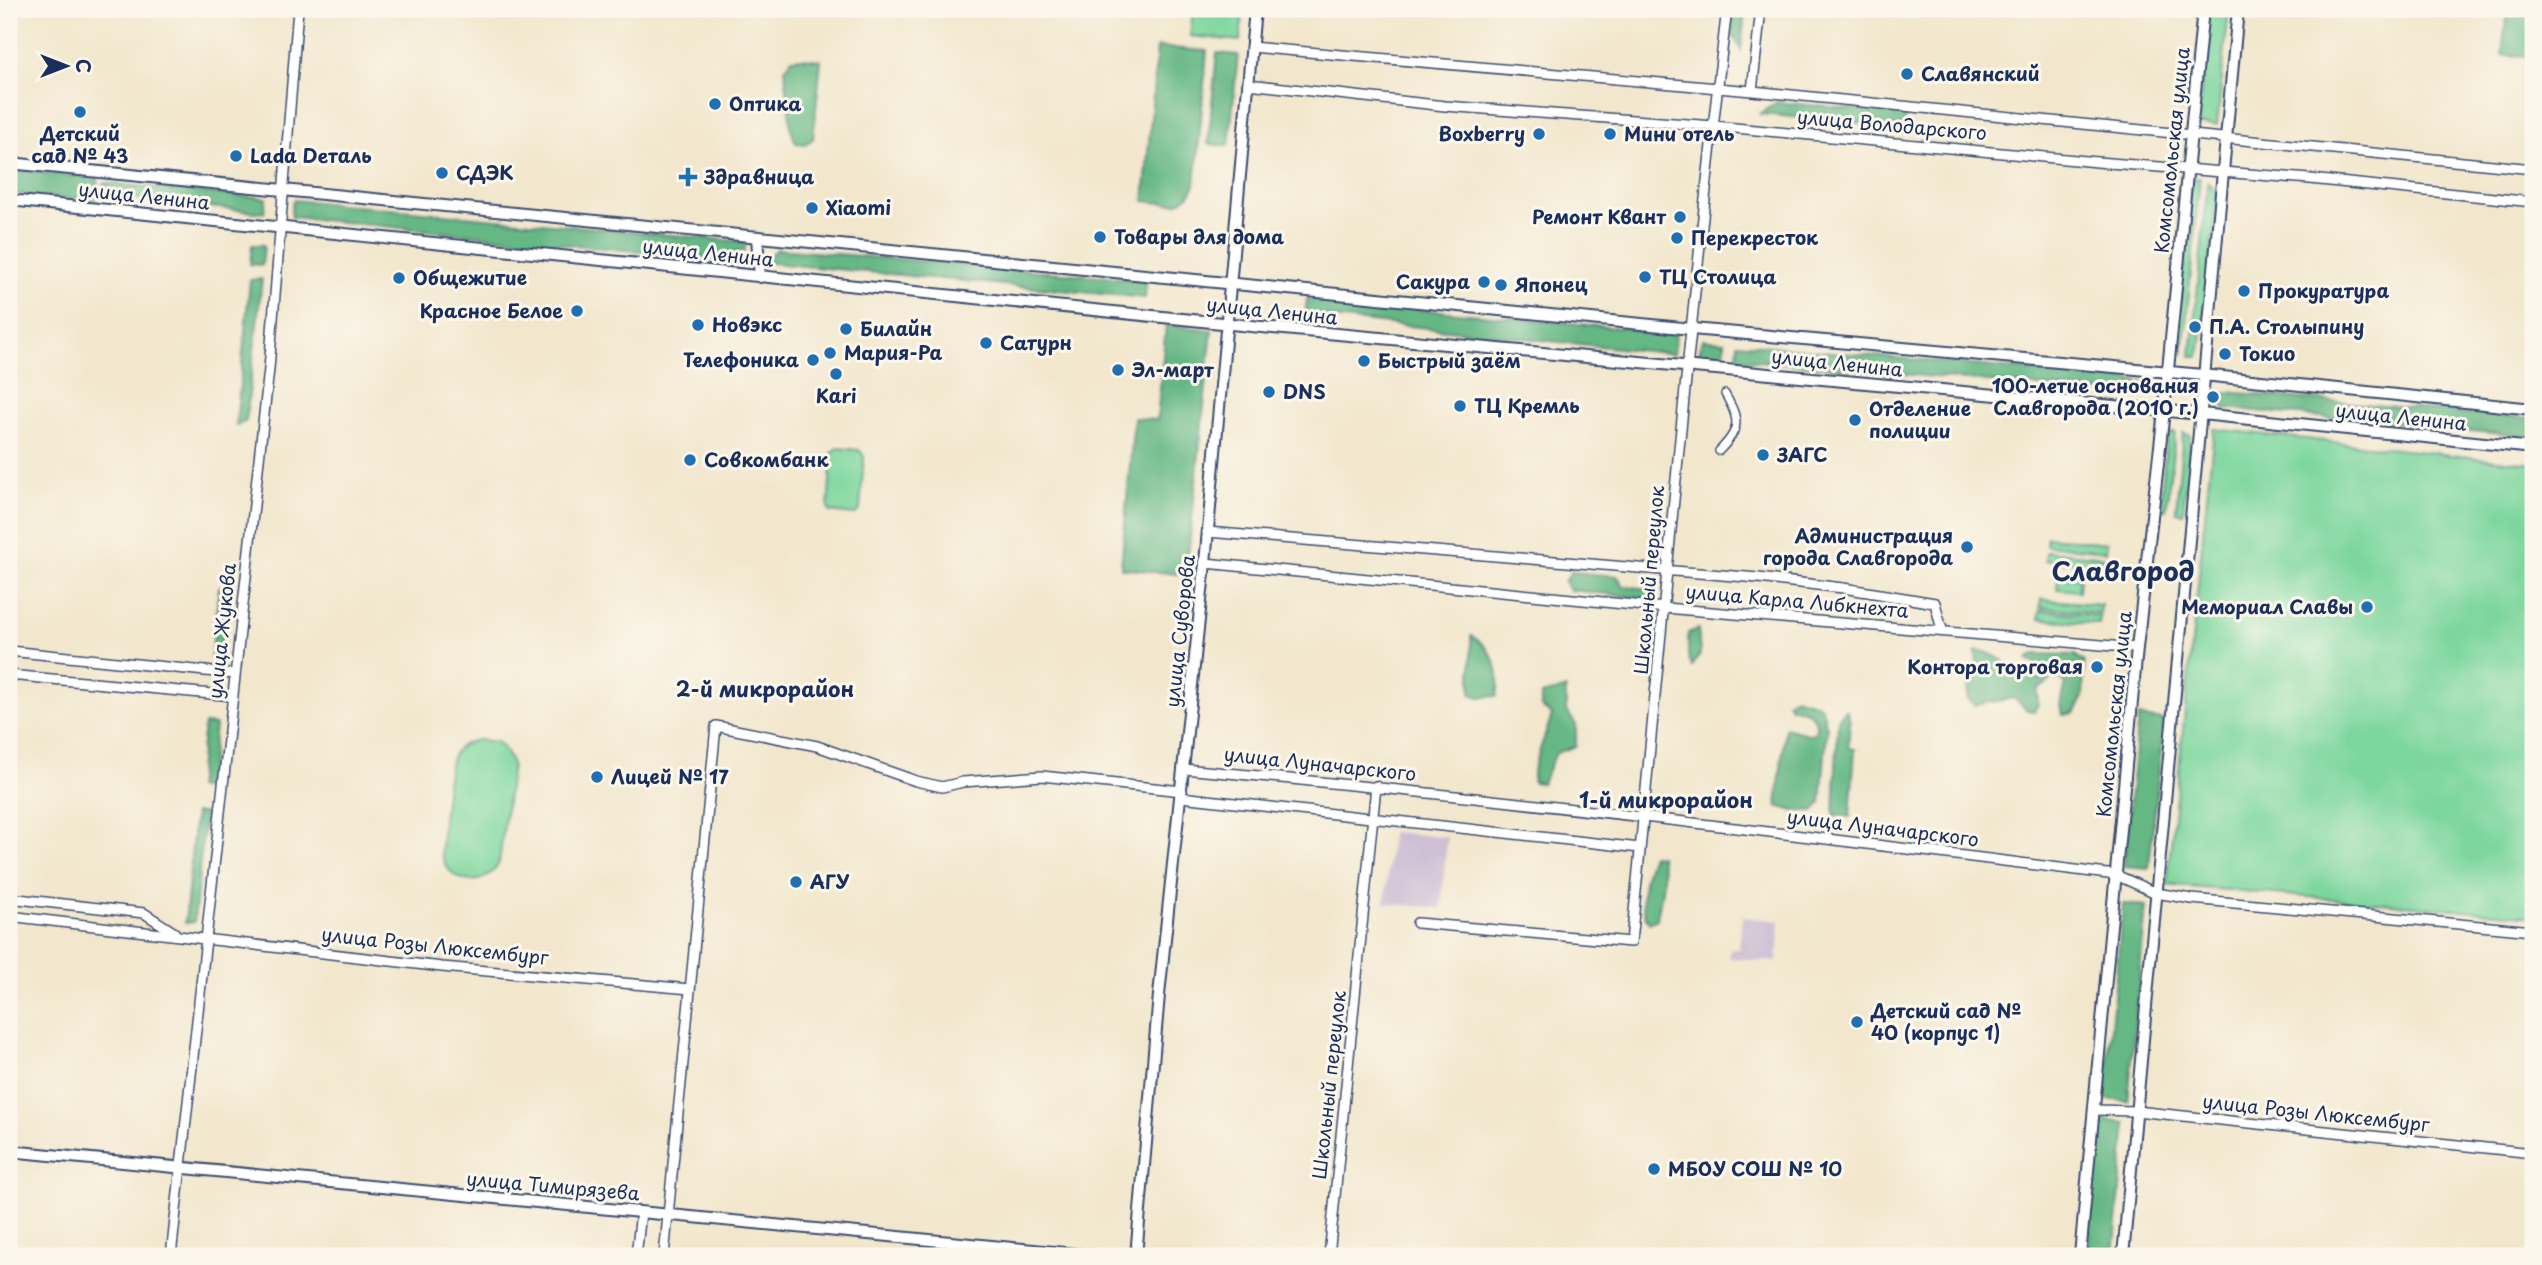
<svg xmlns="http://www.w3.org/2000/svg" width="2542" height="1265" font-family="'Playpen Sans',sans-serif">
<rect width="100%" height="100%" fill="#fbf7ec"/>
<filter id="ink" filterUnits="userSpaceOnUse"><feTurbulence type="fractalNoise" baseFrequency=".0143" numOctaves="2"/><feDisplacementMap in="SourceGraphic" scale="14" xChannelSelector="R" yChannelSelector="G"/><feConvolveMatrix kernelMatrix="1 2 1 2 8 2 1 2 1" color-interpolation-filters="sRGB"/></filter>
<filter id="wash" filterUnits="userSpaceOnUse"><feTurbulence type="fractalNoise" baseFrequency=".00686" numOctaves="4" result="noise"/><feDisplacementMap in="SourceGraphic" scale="28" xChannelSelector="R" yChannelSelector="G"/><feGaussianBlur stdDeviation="1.57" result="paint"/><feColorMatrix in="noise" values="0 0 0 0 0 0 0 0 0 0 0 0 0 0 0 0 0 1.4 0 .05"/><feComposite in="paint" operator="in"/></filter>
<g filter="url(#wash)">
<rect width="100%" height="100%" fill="#f2e7cd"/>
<!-- industrial -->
<path fill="#ccbed4" d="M1391 832 1447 837 1441 908 1385 903Z
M1742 917 1780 921 1777 962 1729 958 1730 949H1739Z"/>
<!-- green -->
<path fill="#7cd69d" stroke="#4c827e" stroke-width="2" d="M1193 9H1243L1240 41 1190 36Z
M2208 9H2229L2217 125 2198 124Z
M2200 178 2183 354H2175L2192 179Z
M2208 182 2218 195 2199 357 2191 356Z
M2214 429 2533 464V916L2167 885Z
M2175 433 2166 510 2160 509 2167 434Z
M2183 433 2190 436 2183 513 2176 512Z
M838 448 859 450 864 456 860 510 854 515 830 512 828 507 832 453Z
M2047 537 2107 543 2106 551 2046 545Z
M2046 551 2106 557 2105 565 2045 560Z
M2058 576 2080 578 2079 591 2057 589Z
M2041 599 2101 605 2100 613 2040 607Z
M2040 610 2100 616 2099 624 2039 619Z
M478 740 497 742 506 752 512 764 499 863C484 890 450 885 442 856 439 847 448 767 452 758 456 746 467 742 478 740Z"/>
<!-- forest -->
<path fill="#65b784" stroke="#407371" stroke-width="2" d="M1735 9H1745L1741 50 1732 33Z
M2507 9H2533V56L2502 55Z
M1157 47 1207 51 1195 185C1183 210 1168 203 1144 201Z
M1217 53 1238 55 1229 146 1208 144Z
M801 58 821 60 813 139 805 144 796 143 791 130 785 69 792 59Z
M1777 102 1908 114 1902 127 1760 114Z
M9 169 98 178 96 202 9 193Z
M104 183 266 198 264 213 102 195Z
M293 200 745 242V251L736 252 734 261 292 217 291 211Z
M252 245H264L262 265 250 264Z
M777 249 1146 280 1145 298 761 262Z
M262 279 246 421 236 426 250 280Z
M1307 299 1676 333 1674 354 1305 315Z
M1166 325 1212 330 1186 575 1121 568 1134 418 1157 420Z
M1702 339 1725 342 1724 356 1699 354Z
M1738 343 2143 381V396L1737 359Z
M2226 392 2533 419V437L2225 408 2219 400Z
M1571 572 1617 576 1624 586 1648 589 1653 599 1570 590 1564 582Z
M226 584 221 655 211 659 219 587Z
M1698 629 1700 654 1692 667 1688 656V633Z
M1471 636C1493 647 1502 672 1497 696L1480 697 1471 694Z
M1976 651 1986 652 2003 660 2010 677 2020 672 2034 676 2040 680 2043 673 2036 664 2027 660 2034 654 2075 655 2084 662 2083 697 2074 713 2063 715 2061 703 2066 683 2053 674 2049 682 2037 690 2038 704 2034 711 2027 710 2015 698 1975 705 1967 699 1970 677 1977 666Z
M1566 689V710L1576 725V746L1556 753 1542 783 1533 782V770L1552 715 1541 707V695Z
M1794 697 1815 703 1822 708 1827 728 1821 803 1814 811H1794L1777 806 1785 728 1808 734 1815 733C1820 716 1806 708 1791 708L1787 702Z
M1846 709 1850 722 1848 748 1855 749 1850 817 1834 815 1838 719Z
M2138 717 2164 720 2149 868 2124 866Z
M204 724 215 725 209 788H197Z
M195 813H205L194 922 185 923Z
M1652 855 1660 856C1667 876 1660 899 1657 919L1649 923C1637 904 1644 875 1652 855Z
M2123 904 2146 906 2128 1101 2104 1099Z
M2099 1120 2126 1123 2114 1256H2087Z"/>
</g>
<g filter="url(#ink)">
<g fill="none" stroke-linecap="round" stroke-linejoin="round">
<defs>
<path id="pedestrian" d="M1719 451C1741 429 1740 420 1725 394"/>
<path id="minor" d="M1251 47 1752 91 2533 169
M1248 84 1445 106 1714 126 2097 162 2310 179 2533 202
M1752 91 1761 9
M1207 532 1758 578 1843 588 1935 603 1942 630
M1205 563 1665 608 2137 648
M9 651 235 674
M9 675 233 696
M1184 769C1495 797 1806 836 2116 875L2156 893 2192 899 2533 931
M1181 797 1640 848
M9 898 144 913 175 933
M9 916 442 967 690 989
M1417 923 1631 942C1662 631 1689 319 1727 9
M2094 1110 2136 1111 2533 1153
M171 1256 269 369 298 9
M636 1256 641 1212
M664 1256 716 726 817 746 916 781 942 787 963 782 1042 776 1182 791
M1329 1256 1376 786"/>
<path id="tertiary" d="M9 163 1692 329 2203 375 2533 409
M9 200 1251 326 2211 415 2533 448
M757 237 760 277
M9 1151 1095 1256
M1136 1256 1159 995 1205 563 1255 9
M2080 1256 2137 648 2164 411 2203 9
M2123 1256 2238 9"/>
</defs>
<!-- pedestrian casing -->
<use href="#pedestrian" stroke="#3b4b6f" stroke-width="10"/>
<!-- minor casing -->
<use href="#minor" stroke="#3b4b6f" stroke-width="12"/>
<!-- tertiary casing -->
<use href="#tertiary" stroke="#3b4b6f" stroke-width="14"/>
<!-- pedestrian -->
<use href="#pedestrian" stroke="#fff" stroke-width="7"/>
<!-- minor -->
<use href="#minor" stroke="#fff" stroke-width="9"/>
<!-- tertiary -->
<use href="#tertiary" stroke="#fff" stroke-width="10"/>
</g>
</g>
<!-- markers -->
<g fill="#1f6fb2" stroke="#fbf7ec" stroke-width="2.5">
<circle cx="1907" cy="74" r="7"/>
<circle cx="715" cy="104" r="7"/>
<circle cx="80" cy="112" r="7"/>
<circle cx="1539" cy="134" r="7"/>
<circle cx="1610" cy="134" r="7"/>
<circle cx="236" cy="156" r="7"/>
<circle cx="442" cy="173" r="7"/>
<path d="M684.5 166.5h7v7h7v7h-7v7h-7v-7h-7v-7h7z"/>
<circle cx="812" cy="208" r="7"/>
<circle cx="1680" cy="217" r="7"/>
<circle cx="1100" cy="237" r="7"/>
<circle cx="1677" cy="238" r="7"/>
<circle cx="1645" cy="277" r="7"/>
<circle cx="399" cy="278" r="7"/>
<circle cx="1484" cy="282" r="7"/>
<circle cx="1501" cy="285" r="7"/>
<circle cx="2244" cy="291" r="7"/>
<circle cx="577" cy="311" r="7"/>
<circle cx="698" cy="325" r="7"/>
<circle cx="2195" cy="327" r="7"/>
<circle cx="846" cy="329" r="7"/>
<circle cx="986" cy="343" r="7"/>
<circle cx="830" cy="353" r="7"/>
<circle cx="2225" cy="354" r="7"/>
<circle cx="813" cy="360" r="7"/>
<circle cx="1364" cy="361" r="7"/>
<circle cx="1118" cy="370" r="7"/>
<circle cx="836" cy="374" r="7"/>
<circle cx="1269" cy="392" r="7"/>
<circle cx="2213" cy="397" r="7"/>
<circle cx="1460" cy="406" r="7"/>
<circle cx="1855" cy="420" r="7"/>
<circle cx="1763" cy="455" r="7"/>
<circle cx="690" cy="460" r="7"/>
<circle cx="1967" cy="547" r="7"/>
<circle cx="2367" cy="607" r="7"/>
<circle cx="2097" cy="667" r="7"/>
<circle cx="597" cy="777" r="7"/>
<circle cx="796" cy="882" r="7"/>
<circle cx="1857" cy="1022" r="7"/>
<circle cx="1654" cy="1169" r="7"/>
</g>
<g text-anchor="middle" stroke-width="6" stroke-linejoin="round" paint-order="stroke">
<!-- poi labels -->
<g font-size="19" font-weight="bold" fill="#1b2f5e" stroke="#fbf7ec" text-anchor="start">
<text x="1921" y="81">Славянский</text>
<text x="729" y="111">Оптика</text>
<text x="80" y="141" text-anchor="middle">Детский<tspan x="80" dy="22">сад № 43</tspan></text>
<text x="1525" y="141" text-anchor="end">Boxberry</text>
<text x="1624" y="141">Мини отель</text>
<text x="250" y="163">Lada Dеталь</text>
<text x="456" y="180">СДЭК</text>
<text x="704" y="184">Здравница</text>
<text x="826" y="215">Xiaomi</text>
<text x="1666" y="224" text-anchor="end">Ремонт Квант</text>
<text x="1114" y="244">Товары для дома</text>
<text x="1691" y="245">Перекресток</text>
<text x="1659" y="284">ТЦ Столица</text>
<text x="413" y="285">Общежитие</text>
<text x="1470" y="289" text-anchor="end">Сакура</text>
<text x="1515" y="292">Японец</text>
<text x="2258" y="298">Прокуратура</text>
<text x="563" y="318" text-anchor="end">Красное Белое</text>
<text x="712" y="332">Новэкс</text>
<text x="2209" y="334">П.А. Столыпину</text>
<text x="860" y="336">Билайн</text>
<text x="1000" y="350">Сатурн</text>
<text x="844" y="360">Мария-Ра</text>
<text x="2239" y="361">Токио</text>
<text x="799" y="367" text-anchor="end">Телефоника</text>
<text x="1378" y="368">Быстрый заём</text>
<text x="1132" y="377">Эл-март</text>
<text x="2199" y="393" text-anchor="end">100-летие основания<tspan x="2199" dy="22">Славгорода (2010 г.)</tspan></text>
<text x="1283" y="399">DNS</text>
<text x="836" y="403" text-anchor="middle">Kari</text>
<text x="1474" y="413">ТЦ Кремль</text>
<text x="1869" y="416">Отделение<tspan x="1869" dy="22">полиции</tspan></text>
<text x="1777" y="462">ЗАГС</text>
<text x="704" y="467">Совкомбанк</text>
<text x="1953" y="543" text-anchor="end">Администрация<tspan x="1953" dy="22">города Славгорода</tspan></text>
<text x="2353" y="614" text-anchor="end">Мемориал Славы</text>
<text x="2083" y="674" text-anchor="end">Контора торговая</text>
<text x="611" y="784">Лицей № 17</text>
<text x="810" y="889">АГУ</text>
<text x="1871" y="1018">Детский сад №<tspan x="1871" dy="22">40 (корпус 1)</tspan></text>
<text x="1668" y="1176">МБОУ СОШ № 10</text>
</g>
<!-- street labels -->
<g font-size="19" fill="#1b2f5e" stroke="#fbf7ec">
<text transform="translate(1892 125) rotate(5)" y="7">улица Володарского</text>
<text transform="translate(2172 150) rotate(-84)" y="7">Комсомольская улица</text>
<text transform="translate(144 196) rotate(6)" y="7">улица Ленина</text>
<text transform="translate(708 253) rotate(6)" y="7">улица Ленина</text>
<text transform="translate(1272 311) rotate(6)" y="7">улица Ленина</text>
<text transform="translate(1837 363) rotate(6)" y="7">улица Ленина</text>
<text transform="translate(2401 417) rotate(6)" y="7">улица Ленина</text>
<text transform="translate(1649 580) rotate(-85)" y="7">Школьный переулок</text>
<text transform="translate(1797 601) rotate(5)" y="7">улица Карла Либкнехта</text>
<text transform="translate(222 631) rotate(-84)" y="7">улица Жукова</text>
<text transform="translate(1180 631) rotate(-84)" y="7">улица Суворова</text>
<text transform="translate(2114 714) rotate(-84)" y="7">Комсомольская улица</text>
<text transform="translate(1320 764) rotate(6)" y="7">улица Луначарского</text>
<text transform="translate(1883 828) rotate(7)" y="7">улица Луначарского</text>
<text transform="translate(435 946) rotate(6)" y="7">улица Розы Люксембург</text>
<text transform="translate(1329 1085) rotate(-84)" y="7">Школьный переулок</text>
<text transform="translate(2316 1113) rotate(6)" y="7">улица Розы Люксембург</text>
<text transform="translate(553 1186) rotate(5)" y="7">улица Тимирязева</text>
</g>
<!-- neighbourhood labels -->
<g font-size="21" font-weight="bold" fill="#1b2f5e" stroke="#fbf7ec">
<text x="765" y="697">2-й микрорайон</text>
<text x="1666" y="808">1-й микрорайон</text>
</g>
<!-- district labels -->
<g font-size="26" font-weight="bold" fill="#1b2f5e" stroke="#fbf7ec">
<text x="2123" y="581">Славгород</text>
</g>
</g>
<!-- margin -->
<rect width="2542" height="1265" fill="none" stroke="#fbf7ec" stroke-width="35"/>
<!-- north arrow -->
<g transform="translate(66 66) rotate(90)" stroke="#fbf7ec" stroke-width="5" paint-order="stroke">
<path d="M0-5L12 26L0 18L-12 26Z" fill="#1b2f5e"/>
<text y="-10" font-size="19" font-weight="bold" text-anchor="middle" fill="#1b2f5e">С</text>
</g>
</svg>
